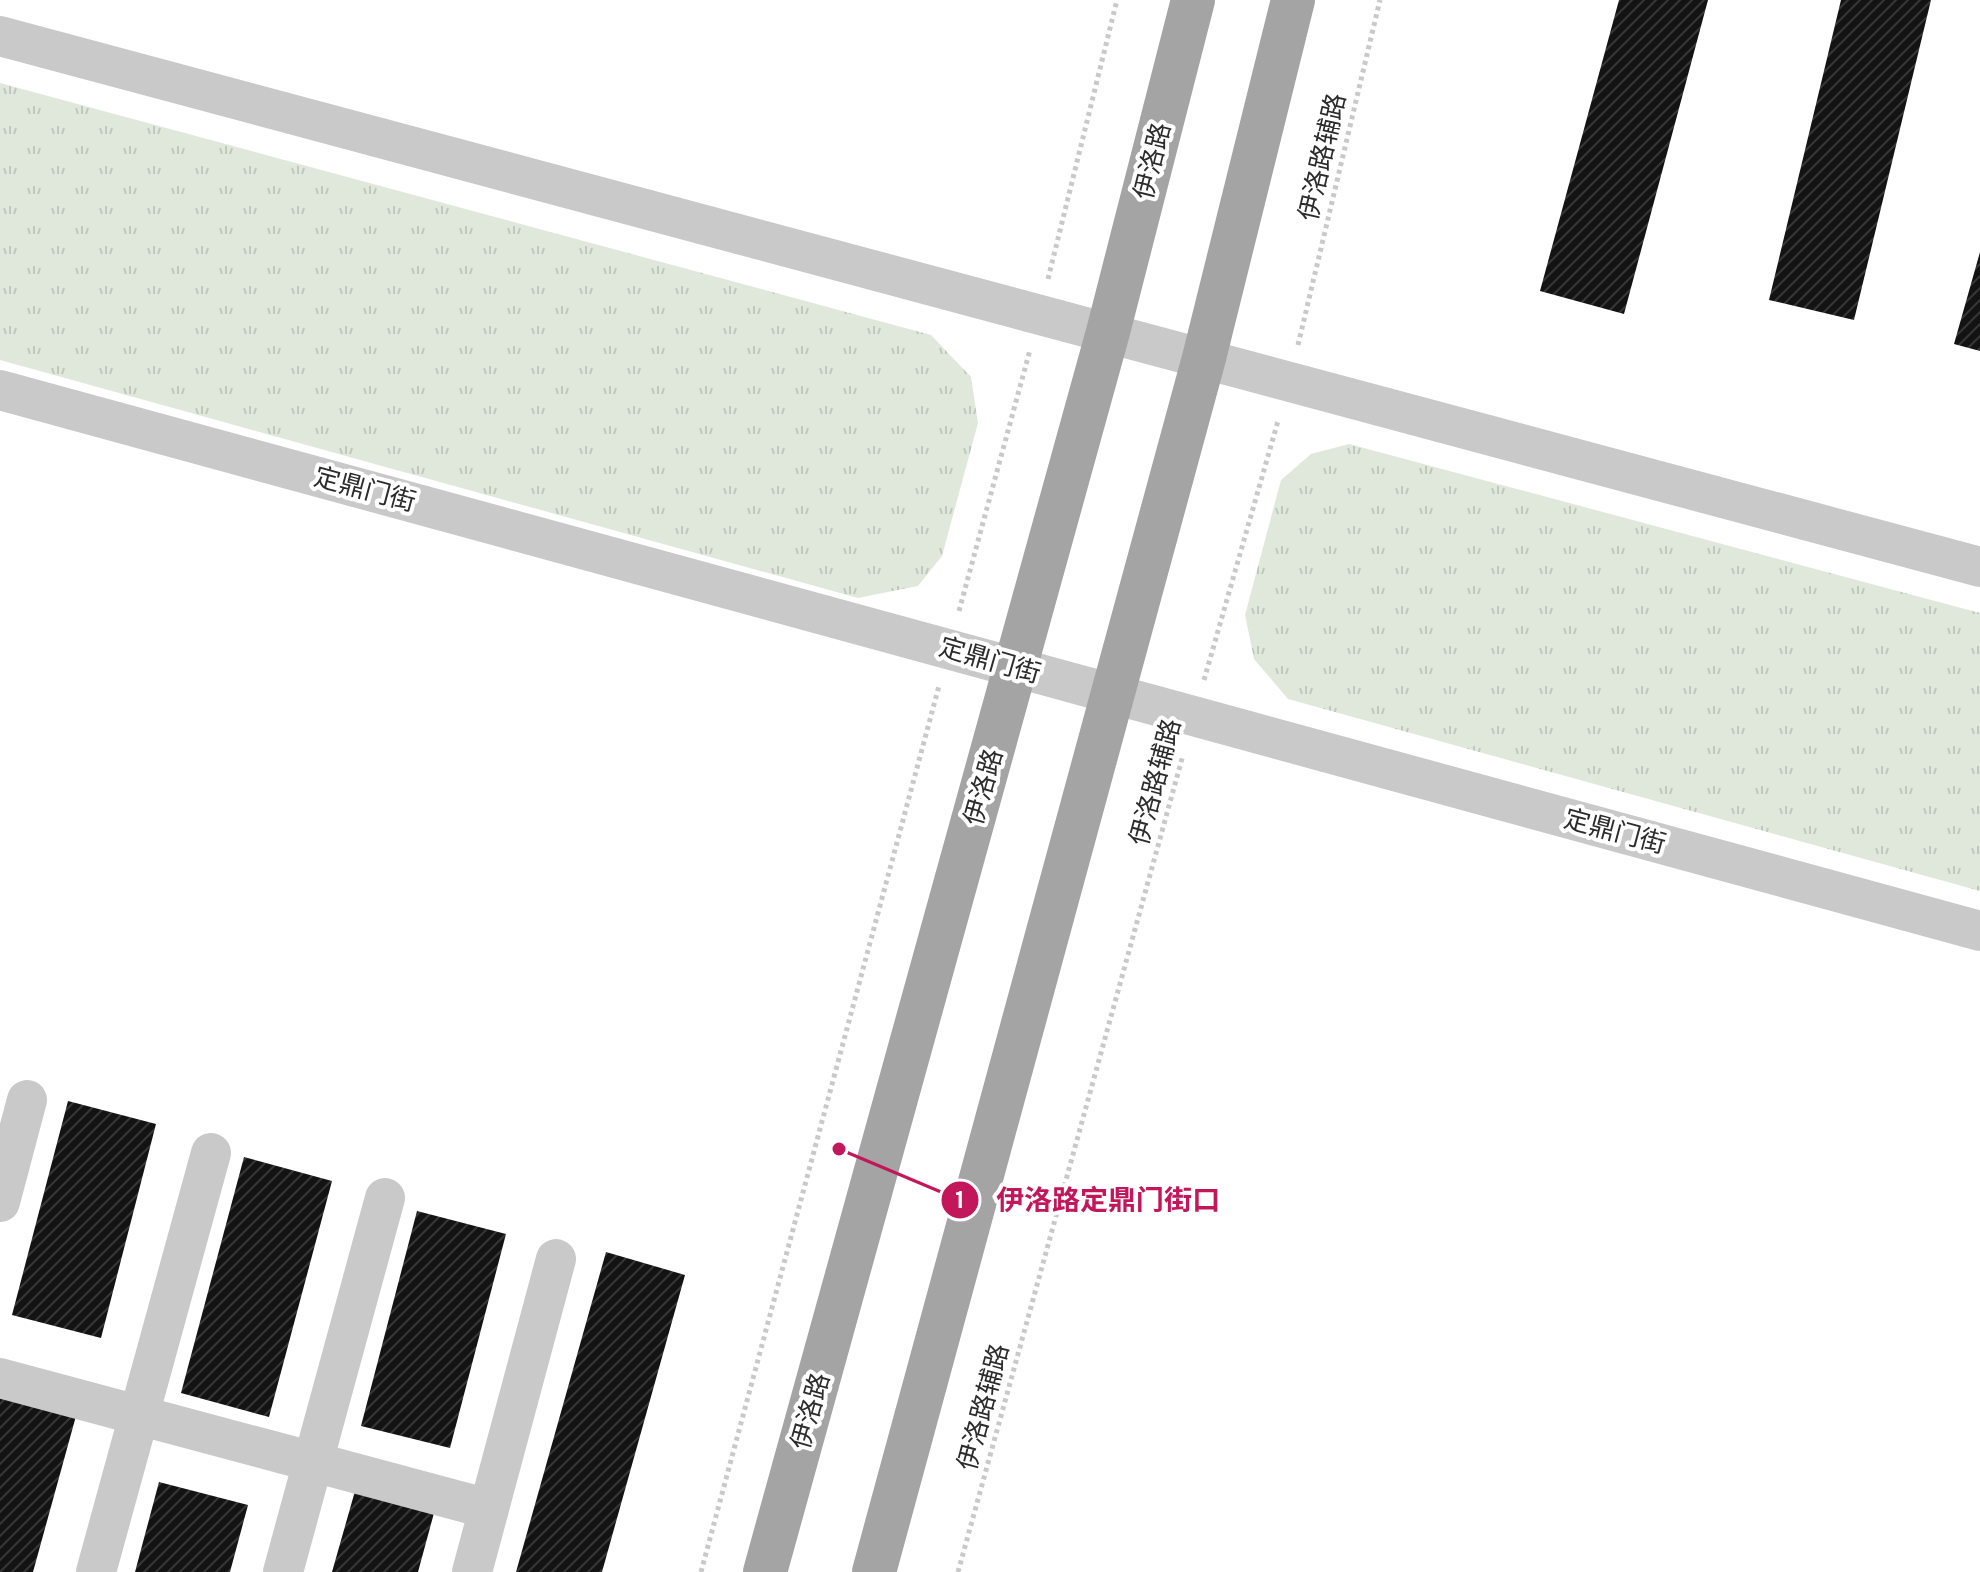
<svg xmlns="http://www.w3.org/2000/svg" width="1980" height="1572" font-family="Overpass,'Noto Sans SC',sans-serif">
<defs>
<pattern id="park-tufts" width="24" height="20" patternUnits="userSpaceOnUse" patternTransform="scale(2)"><rect width="24" height="20" fill="#e0e8db"/><path d="M3 7l-1-3M5 7V3M7 7l1-3M15 17l-1-3M17 17v-4M19 17l1-3" fill="none" stroke="#c0c7bc"/></pattern>
<pattern id="building-hatch" width="6" height="6" patternUnits="userSpaceOnUse" patternTransform="scale(2)"><rect width="6" height="6" fill="#131313"/><path d="M-1 1l2-2M0 6l6-6M5 7l2-2" fill="none" stroke="#363636"/></pattern>
</defs>
<rect width="100%" height="100%" fill="#fff"/>
<!-- park -->
<path fill="url(#park-tufts)" d="M0 83 931 335 971 377 978 423 942 556 918 586 858 598 0 360Z
M1349 444 1980 613V891L1288 699 1254 659 1245 615 1281 480 1311 454Z"/>
<!-- building -->
<path fill="url(#building-hatch)" d="M1619 0H1708L1624 314 1540 291Z
M1841 0H1931L1854 320 1769 300Z
M1980 252V351L1954 344Z
M68 1101 156 1124 101 1338 12 1315Z
M244 1157 332 1181 269 1417 181 1393Z
M417 1211 506 1234 450 1448 361 1426Z
M606 1252 685 1275 602 1572H516Z
M0 1395 76 1416 33 1572H0Z
M159 1482 248 1505 230 1572H135Z
M355 1491 434 1513 418 1572H332Z"/>
<g fill="none" stroke-linecap="round" stroke-linejoin="round">
<!-- path -->
<path stroke="#c9c9c9" stroke-width="5" stroke-dasharray="4 4" stroke-linecap="butt" d="M1048 279 1117 0
M1298 345 1380 0
M959 611 1030 350
M1204 680 1278 421
M701 1572 939 686
M958 1572 1183 755"/>
<!-- minor -->
<path stroke="#c9c9c9" stroke-width="40" d="M0 36 1980 567
M0 390 1980 931
M0 1202 27 1100
M0 1378 489 1509
M96 1572 211 1153
M283 1572 385 1198
M472 1572 556 1259"/>
<!-- major -->
<path stroke="#a4a4a4" stroke-width="44" d="M765 1572 1108 332 1193 0
M874 1572 1204 358 1293 0"/>
</g>
<g text-anchor="middle" stroke-width="8" stroke-linejoin="round" paint-order="stroke">
<!-- street labels -->
<g font-size="26" fill="#2c2c2c" stroke="#fff">
<text transform="translate(1322 157) rotate(-77)" y="9">伊洛路辅路</text>
<text transform="translate(1152 161) rotate(-76)" y="9">伊洛路</text>
<text transform="translate(365 489) rotate(15)" y="9">定鼎门街</text>
<text transform="translate(990 660) rotate(16)" y="9">定鼎门街</text>
<text transform="translate(1155 782) rotate(-75)" y="9">伊洛路辅路</text>
<text transform="translate(983 787) rotate(-74)" y="9">伊洛路</text>
<text transform="translate(1615 831) rotate(15)" y="9">定鼎门街</text>
<text transform="translate(983 1407) rotate(-75)" y="9">伊洛路辅路</text>
<text transform="translate(810 1411) rotate(-74)" y="9">伊洛路</text>
</g>
</g>
<!-- callouts -->
<path fill="none" stroke="#c2185b" stroke-width="3" d="M839 1149L960 1200"/>
<g fill="#c2185b" stroke="#fff" stroke-width="3">
<circle cx="839" cy="1149" r="8"/>
<circle cx="960" cy="1200" r="20"/>
</g>
<g font-size="24" text-anchor="middle" font-weight="bold" fill="#fff">
<text x="960" y="1208">1</text>
</g>
<g font-size="28" text-anchor="middle" font-weight="bold" fill="#c2185b" stroke="#fff" stroke-width="8" stroke-linejoin="round" paint-order="stroke">
<text x="1108" y="1210">伊洛路定鼎门街口</text>
</g>
</svg>
